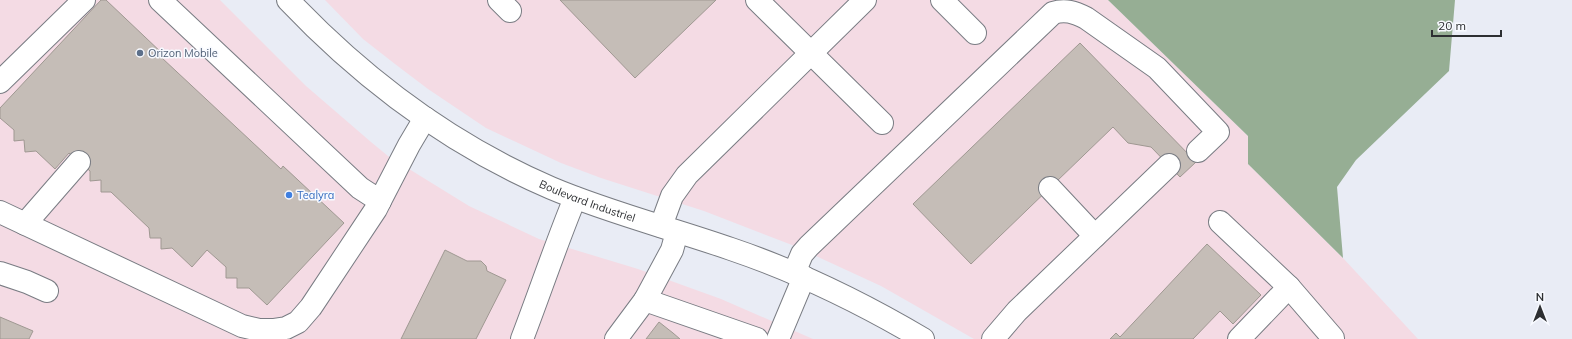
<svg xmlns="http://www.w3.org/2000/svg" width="1572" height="339" font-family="Mulish,sans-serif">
<rect width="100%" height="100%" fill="#e9ecf5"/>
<!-- industrial -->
<path fill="#f4dbe4" d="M0 0H220L306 86 371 142 388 156 469 206 539 239 638 269 721 299 813 339H0Z
M325 0H1108L1248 136V164L1343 258 1418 339H974L881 286 792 245 704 211 601 178 561 163 486 128 428 89 395 64 363 39Z"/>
<!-- forest -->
<path fill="#96ae94" d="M1108 0H1455L1449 71 1356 160 1337 187 1343 258 1248 164V136Z"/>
<!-- building -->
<path fill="#c5bdb7" stroke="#9f9892" d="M101 0H106L164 55 162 58 281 169 283 166 344 223 267 305 249 288H237V278H226V267L207 250 192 267 172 248 161 249V238H150L149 228 111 192H101V180L90 181V171L69 153 55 169 36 151 25 152 24 140 14 141V130L0 118V108Z
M560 0H716L635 78Z
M1080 43 1196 162 1180 177 1151 147 1128 143 1113 127 971 264 913 204Z
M1207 244 1261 295 1233 324 1220 311 1193 339H1110L1116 333 1120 337Z
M445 250 467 261H481L486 266 487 271 506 280 476 339H401Z
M0 317 33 331 29 339H0Z
M659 322 673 333 680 339H646Z"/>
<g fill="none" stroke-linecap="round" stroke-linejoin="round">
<defs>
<g id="minor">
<path d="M160 0 360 188 380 201 409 145 425 118"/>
<path id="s1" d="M288 0C363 79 451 145 551 188 610 213 671 228 731 249 799 272 862 303 923 339"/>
<path d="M499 0 510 11"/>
<path d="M757 0 882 123"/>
<path d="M942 0 975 33"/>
<path d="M0 82 84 0"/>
<path d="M1050 188 1095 236"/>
<path d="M0 212 242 326 259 330H273L286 328 298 322 311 307 376 209 380 201"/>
<path d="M1220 222 1289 287 1239 339"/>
<path d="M25 224 79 162"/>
<path d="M661 226 672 196 687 175 865 0"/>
<path d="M677 232 672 250 645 300 757 339"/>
<path d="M0 273 27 282 47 291"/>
<path d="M794 273 802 254 809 246 1053 13C1065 9 1074 12 1086 18L1157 68 1218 132 1198 151"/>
<path d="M1289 287 1333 338"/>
<path d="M522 339C540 292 556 244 575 198"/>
<path d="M616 339 645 300"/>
<path d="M778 339 804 277"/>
<path d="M993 339 1017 311 1169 165"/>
</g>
</defs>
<!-- minor casing -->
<use href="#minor" stroke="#797c83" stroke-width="24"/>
<!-- minor -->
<use href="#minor" stroke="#fff" stroke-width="22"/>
</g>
<!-- markers -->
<circle fill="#5c6f8a" stroke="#f8faff" stroke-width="1.5" cx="140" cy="53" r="4"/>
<circle fill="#3f7fe0" stroke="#f8faff" stroke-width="1.5" cx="289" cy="195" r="4"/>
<g text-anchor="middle" stroke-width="3" stroke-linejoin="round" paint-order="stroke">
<!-- service labels -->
<g font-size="11" fill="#4e5e75" stroke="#f8faff" text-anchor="start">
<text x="148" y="57">Orizon Mobile</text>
</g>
<!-- shop labels -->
<g font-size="11" fill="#366cbe" stroke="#f8faff" text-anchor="start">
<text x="297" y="199">Tealyra</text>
</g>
<!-- street labels -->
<g font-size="11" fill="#2d2f32" stroke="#f8faff">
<text dy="4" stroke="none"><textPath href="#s1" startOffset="364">Boulevard Industriel</textPath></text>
</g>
</g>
<!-- north arrow -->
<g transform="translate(1540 307)" stroke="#f8faff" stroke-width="3" paint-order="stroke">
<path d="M0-3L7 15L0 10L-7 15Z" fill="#2d2f32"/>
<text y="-6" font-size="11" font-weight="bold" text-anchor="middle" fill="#2d2f32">N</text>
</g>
<!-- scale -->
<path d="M1432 30v6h69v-6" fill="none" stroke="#2d2f32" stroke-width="2"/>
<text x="1438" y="30" font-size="12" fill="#2d2f32" stroke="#f8faff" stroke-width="3" paint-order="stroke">20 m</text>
</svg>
